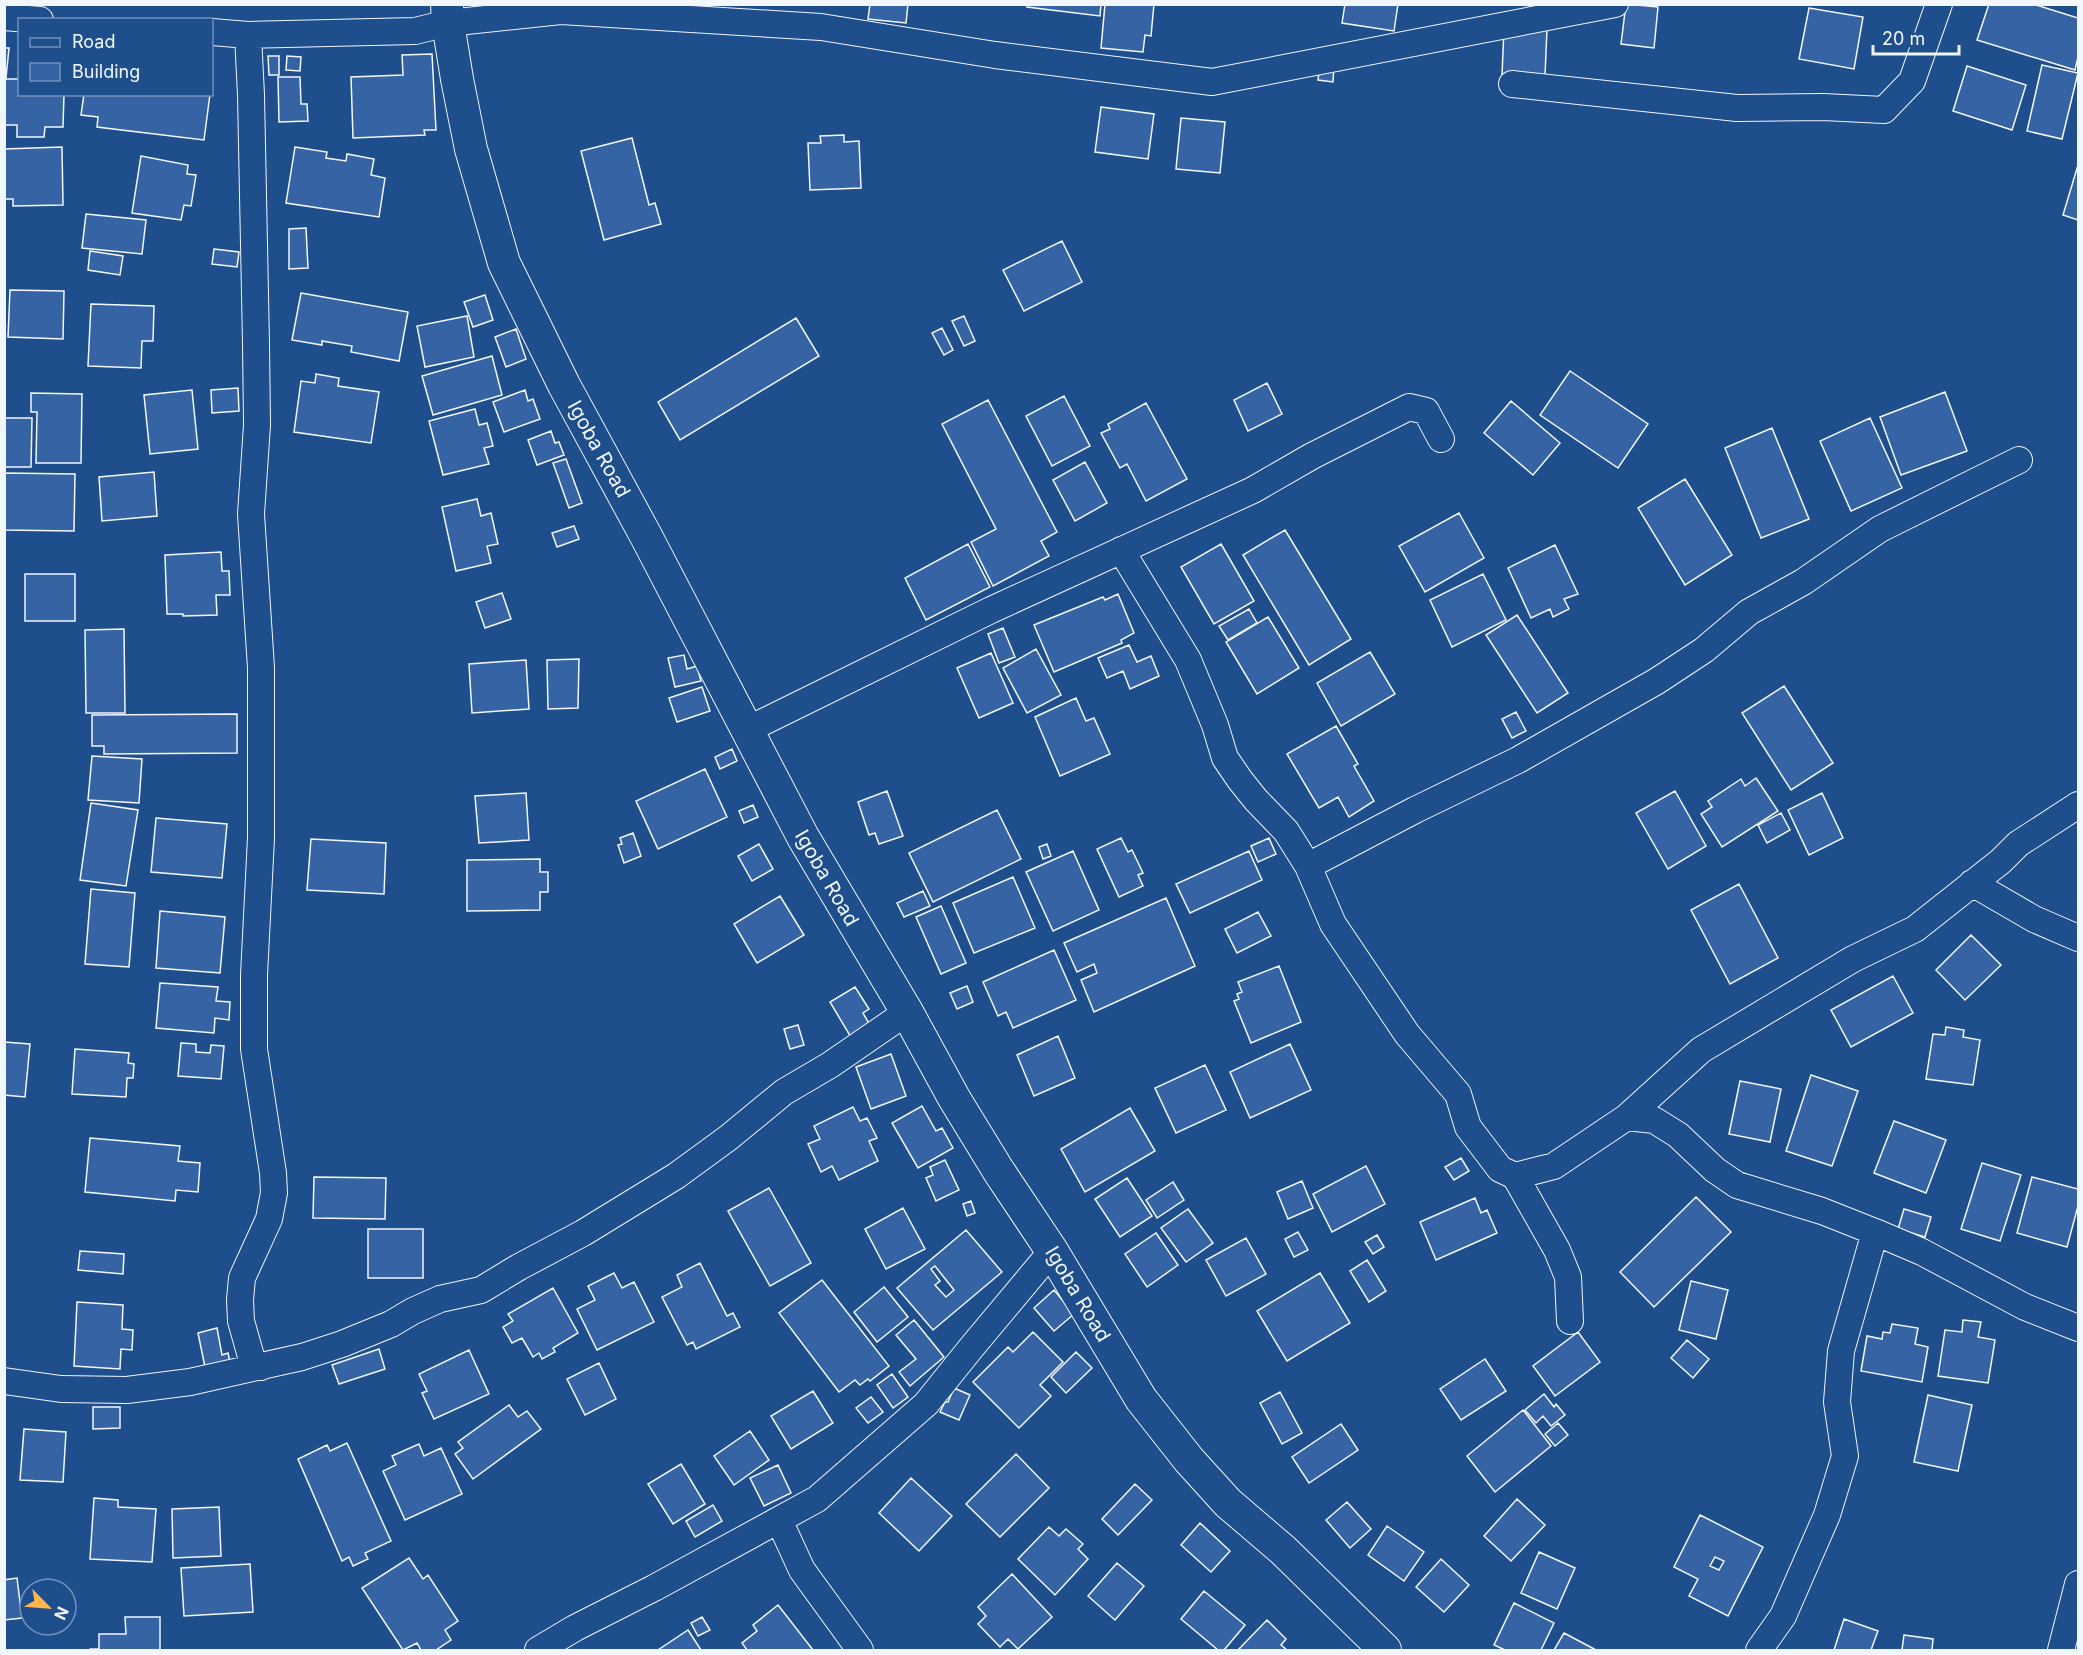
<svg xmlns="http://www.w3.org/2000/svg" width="2083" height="1655" font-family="Inter,sans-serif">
<rect width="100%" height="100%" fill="#1f4e8c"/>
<!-- building -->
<path fill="#3563a3" stroke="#f2f6ff" stroke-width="1.5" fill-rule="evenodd" d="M870 4H908L906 23 868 19Z
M1027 4H1101L1100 16 1027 7Z
M1105 4H1154L1151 36 1145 35 1143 52 1101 48Z
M1345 4H1398L1394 31 1342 23Z
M1626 4 1658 7 1654 48 1621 44Z
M1989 4H2033L2078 18V57L2075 70 1977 40Z
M1809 8 1863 17 1854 69 1799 59Z
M1504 28 1547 29 1545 76 1502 75Z
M4 48H9L6 78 4 77Z
M432 54 436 130H424L425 135 353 138 351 77 403 75 402 55Z
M268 56H279V75H269Z
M287 56 301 57 300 71 286 70Z
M1320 63 1334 65 1333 82 1318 80Z
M2042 65 2078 73 2062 139 2027 131Z
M1967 66 2026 85 2012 130 1953 111Z
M278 77H300L301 104H307L308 121 279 122Z
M4 79H20V94H64L63 127H45L44 137H17V125H4Z
M84 94H210L204 140 97 127 98 117 81 115Z
M1101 107 1154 114 1148 159 1095 152Z
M1181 118 1225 122 1220 173 1176 169Z
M844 135V142L859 141 861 188 810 190 808 143H821L820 136Z
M632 138 649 205 655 203 661 224 604 240 581 151Z
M62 147 63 205 13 206V199H4V149Z
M295 147 327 152 326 158 346 161 347 154 374 159 371 175 385 178 379 217 286 203Z
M141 156 188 165 187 174 196 175 191 206 184 205 181 220 132 213Z
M2078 165V220L2063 215Z
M86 214 146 220 142 254 82 248Z
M306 228 308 268 289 269V229Z
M1062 241 1082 282 1024 311 1003 270Z
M214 249 239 252 237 267 212 264Z
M90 251 123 256 120 275 88 270Z
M10 290 64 291 63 339 8 337Z
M301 293 408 312 399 361 351 352 352 346 322 341V345L292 340Z
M485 295 493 320 473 327 464 302Z
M91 304 154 306 153 341H142L141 368 88 366Z
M467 316 474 357 425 367 417 326Z
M964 316 975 341 964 346 952 321Z
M796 318 819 356 680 440 658 402Z
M942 328 953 350 944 355 932 333Z
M516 329 526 359 506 367 495 337Z
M492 356 502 395 433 415 422 376Z
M1570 371 1648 424 1618 468 1540 415Z
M316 374 339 378 338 386 379 392 371 443 294 432 301 381 315 383Z
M1267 383 1282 414 1248 431 1234 400Z
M238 388 239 411 212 413 211 390Z
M192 390 198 449 150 454 144 395Z
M525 390 528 401 533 399 540 419 504 432 493 402Z
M1945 392 1967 451 1901 475 1880 417Z
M31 393 82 394 81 463H36L37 412H31Z
M1064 396 1090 446 1052 466 1026 416Z
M988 400 1057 532 1041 541 1049 556 993 586 971 542 996 529 942 424Z
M1511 401 1560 443 1533 475 1484 433Z
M1146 403 1187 479 1146 501 1127 464 1120 468 1101 433 1110 429 1108 424Z
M475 409 479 425 487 423 493 446 484 448 489 464 443 475 429 421Z
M4 418H32L31 467H4Z
M1870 418 1902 488 1851 511 1820 441Z
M1772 428 1809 519 1761 538 1725 448Z
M551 431 555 443 559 442 564 455 537 465 528 440Z
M566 459 582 503 569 508 553 463Z
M1085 462 1107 503 1075 521 1053 480Z
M154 472 157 516 102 521 99 477Z
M4 473 75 474 74 531 4 530Z
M1685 479 1732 555 1685 585 1638 508Z
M477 499 481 516 491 513 498 544 487 546 491 563 456 571 442 507Z
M1459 513 1484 558 1425 592 1399 546Z
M574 526 579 539 557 547 552 533Z
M1285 530 1351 639 1309 665 1243 555Z
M968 544 990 587 926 620 905 578Z
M1221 544 1254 601 1214 624 1181 567Z
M1555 545 1578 594 1564 599 1569 609 1553 617 1550 609 1531 618 1508 568Z
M221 552 222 571H229L230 595H216L217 615 183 616V614H167L165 555Z
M25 574H75V621H25Z
M1483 574 1506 620 1452 647 1430 600Z
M502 593 511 619 485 628 476 602Z
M1118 594 1134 633 1121 640 1122 643 1054 672 1034 625 1103 597 1105 600Z
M1249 609 1257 623 1228 640 1219 626Z
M1517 615 1568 693 1537 713 1486 635Z
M1268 617 1299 668 1257 694 1226 642Z
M1003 628 1015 657 999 663 988 634Z
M124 629 125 713H86L85 630Z
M1129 645 1137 662 1151 656 1159 676 1130 689 1123 671 1107 678 1098 658Z
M1036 649 1061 695 1027 713 1003 668Z
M1370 652 1395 694 1341 726 1317 683Z
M991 653 1013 703 979 718 957 668Z
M684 655 687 669 697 666 701 681 675 687 668 658Z
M579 659 578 708 548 709 547 660Z
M526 660 529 709 472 713 469 664Z
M1784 686 1833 763 1791 790 1742 713Z
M702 687 710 711 677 722 669 698Z
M1076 698 1086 721 1094 718 1110 754 1060 776 1035 717Z
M1516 712 1526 731 1512 738 1502 719Z
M237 714V753L104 754V746H92V715Z
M1336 726 1358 764 1354 766 1374 801 1349 817 1338 797 1319 808 1287 754Z
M732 749 737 761 720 769 715 757Z
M92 756 142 759 139 803 88 800Z
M705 769 727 817 658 849 636 801Z
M1756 778 1778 811 1722 847 1701 814 1712 807 1708 801 1741 779 1745 786Z
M887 791 903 836 879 844 875 833 869 835 858 802Z
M1675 791 1706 846 1668 869 1636 813Z
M526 793 529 840 479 843 475 796Z
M1822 793 1843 838 1809 855 1788 810Z
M91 803 138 810 126 886 80 880Z
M753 805 758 817 744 823 739 811Z
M997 810 1021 859 933 902 909 853Z
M1781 813 1790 830 1767 843 1758 825Z
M156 818 227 824 222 878 151 872Z
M633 833 641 856 624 863 618 845 622 844 620 838Z
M1121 838 1128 852 1132 850 1143 873 1138 875 1143 886 1119 897 1097 849Z
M1269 838 1276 854 1258 862 1251 846Z
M311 839 386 843 384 894 307 890Z
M759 844 773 869 752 881 738 856Z
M1047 844 1051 856 1043 859 1039 847Z
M1073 851 1099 910 1053 931 1026 872Z
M1249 851 1262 880 1190 913 1176 884Z
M540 859V872H548V892H540V910L467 911V860Z
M1013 877 1035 928 974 953 953 903Z
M1739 884 1778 958 1730 984 1691 910Z
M91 889 135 893 129 967 85 964Z
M923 891 930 906 904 917 897 903Z
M780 896 804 935 757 963 734 924Z
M1166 898 1195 966 1094 1012 1081 980 1097 973 1094 964 1077 972 1064 943Z
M941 906 966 963 941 974 916 917Z
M160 911 225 917 220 973 156 968Z
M1258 912 1271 936 1237 953 1225 929Z
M1971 935 2001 965 1965 1000 1936 970Z
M1054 950 1076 1000 1013 1028 1006 1012 998 1016 983 982Z
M1279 966 1301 1022 1251 1043 1234 1001 1239 999 1237 994 1242 992 1238 982Z
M1893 976 1913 1013 1851 1047 1831 1010Z
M160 983 218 987 216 1001 230 1002 229 1020 215 1018 214 1033 156 1028Z
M967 986 973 1002 957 1009 950 993Z
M855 987 869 1009 863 1013 871 1027 852 1039 830 1002Z
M798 1025 804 1045 790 1049 784 1029Z
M1946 1027 1964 1030 1963 1037 1980 1040 1973 1085 1926 1079 1933 1034 1945 1035Z
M1058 1036 1075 1078 1034 1096 1017 1055Z
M4 1042 30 1044 25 1097 4 1095Z
M181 1043 196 1044V1052L210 1053 211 1045 224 1046 221 1079 178 1076Z
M1290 1044 1311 1090 1250 1118 1230 1072Z
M75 1049 129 1053 128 1063 134 1064 133 1078H127L126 1097 72 1094Z
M891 1054 906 1096 871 1109 856 1067Z
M1205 1065 1226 1110 1176 1133 1155 1088Z
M1811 1075 1858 1091 1832 1166 1786 1151Z
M1740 1081 1781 1089 1770 1142 1729 1134Z
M922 1106 936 1131 942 1128 953 1148 918 1168 892 1123Z
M853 1107 860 1121 867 1118 877 1138 869 1141 878 1161 839 1180 832 1166 821 1172 808 1144 820 1139 814 1126Z
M1130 1108 1155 1151 1085 1192 1061 1149Z
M1894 1121 1946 1140 1926 1193 1874 1173Z
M90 1138 180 1146 178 1161 200 1163 198 1192 176 1190 175 1201 85 1192Z
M1461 1158 1469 1171 1454 1180 1445 1167Z
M945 1160 959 1190 936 1201 926 1178 933 1175 930 1167Z
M1982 1163 2021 1175 2000 1241 1961 1229Z
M1366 1166 1385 1204 1332 1232 1313 1194Z
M314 1177 386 1178 385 1219 313 1218Z
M2032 1177 2078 1189V1206L2067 1247 2017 1233Z
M1127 1178 1152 1216 1120 1237 1095 1199Z
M1302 1181 1313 1208 1288 1219 1277 1192Z
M1173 1182 1184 1200 1157 1218 1146 1200Z
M769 1188 811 1263 770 1286 728 1211Z
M1696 1197 1731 1232 1654 1307 1620 1272Z
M1475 1198 1481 1213 1487 1210 1497 1233 1436 1260 1420 1222Z
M971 1201 975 1213 967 1216 963 1204Z
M903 1208 925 1249 886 1269 865 1229Z
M1188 1209 1213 1243 1186 1262 1161 1228Z
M1904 1209 1931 1217 1925 1237 1898 1229Z
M368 1229H423V1278H368Z
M966 1230 1002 1272 933 1330 897 1288ZM935 1266 954 1290 946 1297 935 1285 940 1281 931 1269Z
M1298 1232 1308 1250 1294 1257 1285 1239Z
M1156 1233 1178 1265 1147 1287 1125 1254Z
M1377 1235 1384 1247 1373 1254 1365 1242Z
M1246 1238 1266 1274 1226 1296 1206 1260Z
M80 1251 124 1254 123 1274 78 1270Z
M1367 1260 1386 1291 1369 1302 1350 1271Z
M700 1263 727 1316 733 1313 740 1327 696 1349 693 1342 687 1345 662 1297 682 1287 677 1275Z
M614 1273 622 1288 634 1282 654 1322 597 1350 577 1309 595 1300 588 1286Z
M1320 1273 1350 1323 1287 1361 1257 1311Z
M822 1280 889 1366 870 1381 868 1379 860 1385 855 1380 839 1392 779 1313Z
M1691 1281 1728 1290 1716 1339 1679 1330Z
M884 1287 908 1317 877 1342 854 1312Z
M553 1288 578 1333 553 1348 555 1352 542 1359 539 1353 533 1357 522 1338 512 1343 503 1327 513 1321 508 1314Z
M1054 1290 1074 1314 1054 1331 1034 1308Z
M77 1302 123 1305 122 1329 133 1330 132 1350 121 1349 120 1369 74 1366Z
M914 1320 944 1357 910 1386 899 1372 916 1359 896 1335Z
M1963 1320 1981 1322 1978 1337 1995 1340 1988 1383 1938 1376 1945 1330 1962 1332Z
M1892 1324 1918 1328 1915 1344 1928 1347 1922 1382 1861 1371 1867 1336 1882 1339 1883 1332 1890 1333Z
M217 1328 222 1355 228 1353 230 1362 205 1367 198 1333Z
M1033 1332 1063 1362 1040 1385 1051 1396 1019 1428 973 1382 1008 1347 1013 1352Z
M1578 1332 1600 1362 1555 1396 1533 1366Z
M1687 1340 1709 1359 1693 1378 1671 1358Z
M379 1349 385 1369 339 1384 332 1365Z
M469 1350 489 1394 434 1419 422 1393 427 1391 419 1374Z
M1076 1352 1092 1368 1066 1393 1051 1377Z
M1485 1359 1506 1391 1461 1420 1440 1389Z
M599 1363 616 1399 585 1415 567 1379Z
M892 1374 908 1397 893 1408 877 1385Z
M954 1388 970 1395 959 1420 940 1412 945 1402H948Z
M813 1391 833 1423 791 1449 771 1416Z
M1280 1392 1302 1433 1282 1444 1260 1403Z
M1544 1394 1554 1407 1556 1404 1565 1415 1551 1426 1543 1416 1536 1423 1525 1410Z
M1928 1395 1972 1405 1958 1471 1914 1462Z
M871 1397 883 1412 868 1423 856 1408Z
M509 1405 518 1417 527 1411 541 1429 473 1479 455 1454 463 1448 458 1442Z
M93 1407H120V1428L93 1429Z
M1523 1410 1551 1446 1495 1492 1467 1456Z
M1558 1423 1568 1435 1555 1446 1545 1434Z
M1341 1424 1358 1450 1309 1483 1292 1457Z
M24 1429 66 1432 63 1482 20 1480Z
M750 1431 769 1460 734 1485 714 1456Z
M347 1443 391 1541 365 1553 368 1559 353 1566 349 1557 342 1561 298 1459 327 1445 330 1451Z
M419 1444 424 1456 441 1448 462 1494 405 1520 383 1471 396 1465 392 1456Z
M1016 1454 1049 1488 1000 1537 966 1504Z
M681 1464 705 1504 673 1524 648 1484Z
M778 1465 791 1493 764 1506 750 1478Z
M911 1478 952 1516 919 1551 879 1513Z
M1135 1484 1152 1500 1118 1535 1102 1519Z
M94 1498 118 1500V1507L156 1509 152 1562 90 1559Z
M1517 1499 1545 1525 1511 1561 1484 1536Z
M1347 1502 1371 1529 1350 1548 1326 1520Z
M713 1505 722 1521 695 1537 686 1521Z
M219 1507 221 1556 173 1558 172 1509Z
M1700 1515 1763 1547 1728 1616 1689 1596 1698 1579 1674 1567ZM1715 1557 1724 1561 1719 1570 1710 1566Z
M1200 1523 1230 1551 1211 1572 1181 1545Z
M1387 1526 1424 1552 1404 1581 1368 1555Z
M1049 1527 1059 1536 1066 1529 1083 1544 1078 1549 1088 1559 1055 1595 1018 1559Z
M1539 1552 1575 1568 1557 1609 1521 1593Z
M409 1558 423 1579 428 1575 458 1621 445 1630 451 1640 436 1650H421L417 1643 403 1650 362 1588Z
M1441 1559 1469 1585 1444 1612 1416 1587Z
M1117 1563 1144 1586 1115 1620 1088 1596Z
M250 1564 253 1612 184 1616 181 1568Z
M1012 1574 1052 1617 1018 1649 1008 1639 1000 1647 978 1624 986 1616 978 1607Z
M17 1578 22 1618 4 1620V1580Z
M1204 1591 1245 1625 1224 1650H1218L1181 1619Z
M1514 1603 1554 1623 1541 1650H1505L1494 1645Z
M778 1605 813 1650H747L742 1643 757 1631 753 1625Z
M125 1617H160V1650H92L91 1649H99V1634H126Z
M702 1617 710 1630 698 1636 691 1623Z
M1844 1619 1878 1631 1871 1650H1834Z
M1267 1620 1286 1639 1281 1645 1287 1650H1238Z
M688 1630 701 1650H658Z
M1564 1633 1596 1650H1554Z
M1904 1635 1933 1639 1932 1650H1902Z"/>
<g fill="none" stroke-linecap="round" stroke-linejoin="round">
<defs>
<path id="minor" d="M4 17 40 20
M212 32 248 35 415 31 448 23 561 11 821 27 995 55 1212 82 1615 4
M248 35 251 95 256 344 257 425 251 514 261 668V838L254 975V1049L273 1173 274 1193 269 1219 242 1278 240 1300 241 1321 252 1360 261 1367
M1512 84 1737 108 1823 107 1884 110 1912 81 1939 4
M1121 550 1188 660 1215 725 1225 758 1240 780 1256 800 1286 831 1308 866 1333 924 1407 1034 1458 1094 1468 1127 1500 1169 1515 1176 1557 1250 1568 1277 1570 1321
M747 730 991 610 1253 490 1312 456 1409 407 1426 411 1441 439
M1308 866 1415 810 1518 760 1657 681 1704 650 1749 612 1803 582 1880 529 2019 460
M1972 883 2034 919 2078 938
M1627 1117 1654 1120 1678 1135 1715 1170 1737 1185 1822 1211 1875 1232 1922 1252 2025 1307 2078 1328
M1515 1176 1554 1166 1627 1117 1701 1050 1853 959 1915 929 2001 861 2018 844 2078 805
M4 1381 61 1389 127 1390 190 1382 302 1357 342 1344 391 1324 413 1311 440 1299 481 1290 519 1267 583 1233 676 1176 728 1138 784 1092 830 1065 907 1012
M779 1520 802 1570 860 1650
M538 1650 575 1628 654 1588 817 1499 926 1404 971 1348 1052 1251
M1759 1650 1783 1616 1827 1515 1845 1456 1837 1402 1841 1351 1875 1232
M2061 1650 2078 1584"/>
<path id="tertiary" d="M447 4 448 23 457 79 471 149 504 263 564 385 646 536 803 837 907 1012 954 1098 998 1170 1052 1251 1141 1399 1189 1460 1228 1503 1283 1550 1385 1650"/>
</defs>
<!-- minor casing -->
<use href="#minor" stroke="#f2f6ff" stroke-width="28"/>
<!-- tertiary casing -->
<use href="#tertiary" stroke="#f2f6ff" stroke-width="34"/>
<!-- minor -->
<use href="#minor" stroke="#1f4e8c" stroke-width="26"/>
<!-- tertiary -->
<use href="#tertiary" stroke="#1f4e8c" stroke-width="32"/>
</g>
<g text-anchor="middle" stroke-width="4.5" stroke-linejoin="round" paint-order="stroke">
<!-- street labels -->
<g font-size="20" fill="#f2f6ff" stroke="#1f4e8c">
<text transform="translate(599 449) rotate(61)" y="7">Igoba Road</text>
<text transform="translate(827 878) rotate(60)" y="7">Igoba Road</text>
<text transform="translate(1078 1294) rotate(59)" y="7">Igoba Road</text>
</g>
</g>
<!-- border -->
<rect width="2083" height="1655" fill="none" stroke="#f2f6ff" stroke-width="12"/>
<!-- legend -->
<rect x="18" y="18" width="195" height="78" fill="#1f4e8c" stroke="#7391ba" stroke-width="1.5"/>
<rect x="30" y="38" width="30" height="9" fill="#1f4e8c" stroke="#7391ba" stroke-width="1.5"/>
<text x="72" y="48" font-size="18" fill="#f2f6ff">Road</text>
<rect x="30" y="63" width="30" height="18" fill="#3563a3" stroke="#7391ba" stroke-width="1.5"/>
<text x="72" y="78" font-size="18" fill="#f2f6ff">Building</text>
<!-- north arrow -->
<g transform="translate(48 1607) rotate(115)"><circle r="28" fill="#1f4e8c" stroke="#7391ba" stroke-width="1.5"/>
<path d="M0-4.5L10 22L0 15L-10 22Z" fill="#ffb74d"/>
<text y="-9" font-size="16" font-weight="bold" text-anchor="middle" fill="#f2f6ff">N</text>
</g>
<!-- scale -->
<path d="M1873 45v9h86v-9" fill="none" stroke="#f2f6ff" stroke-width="3"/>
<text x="1882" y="45" font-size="18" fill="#f2f6ff" stroke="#1f4e8c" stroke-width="4.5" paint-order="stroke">20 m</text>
</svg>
